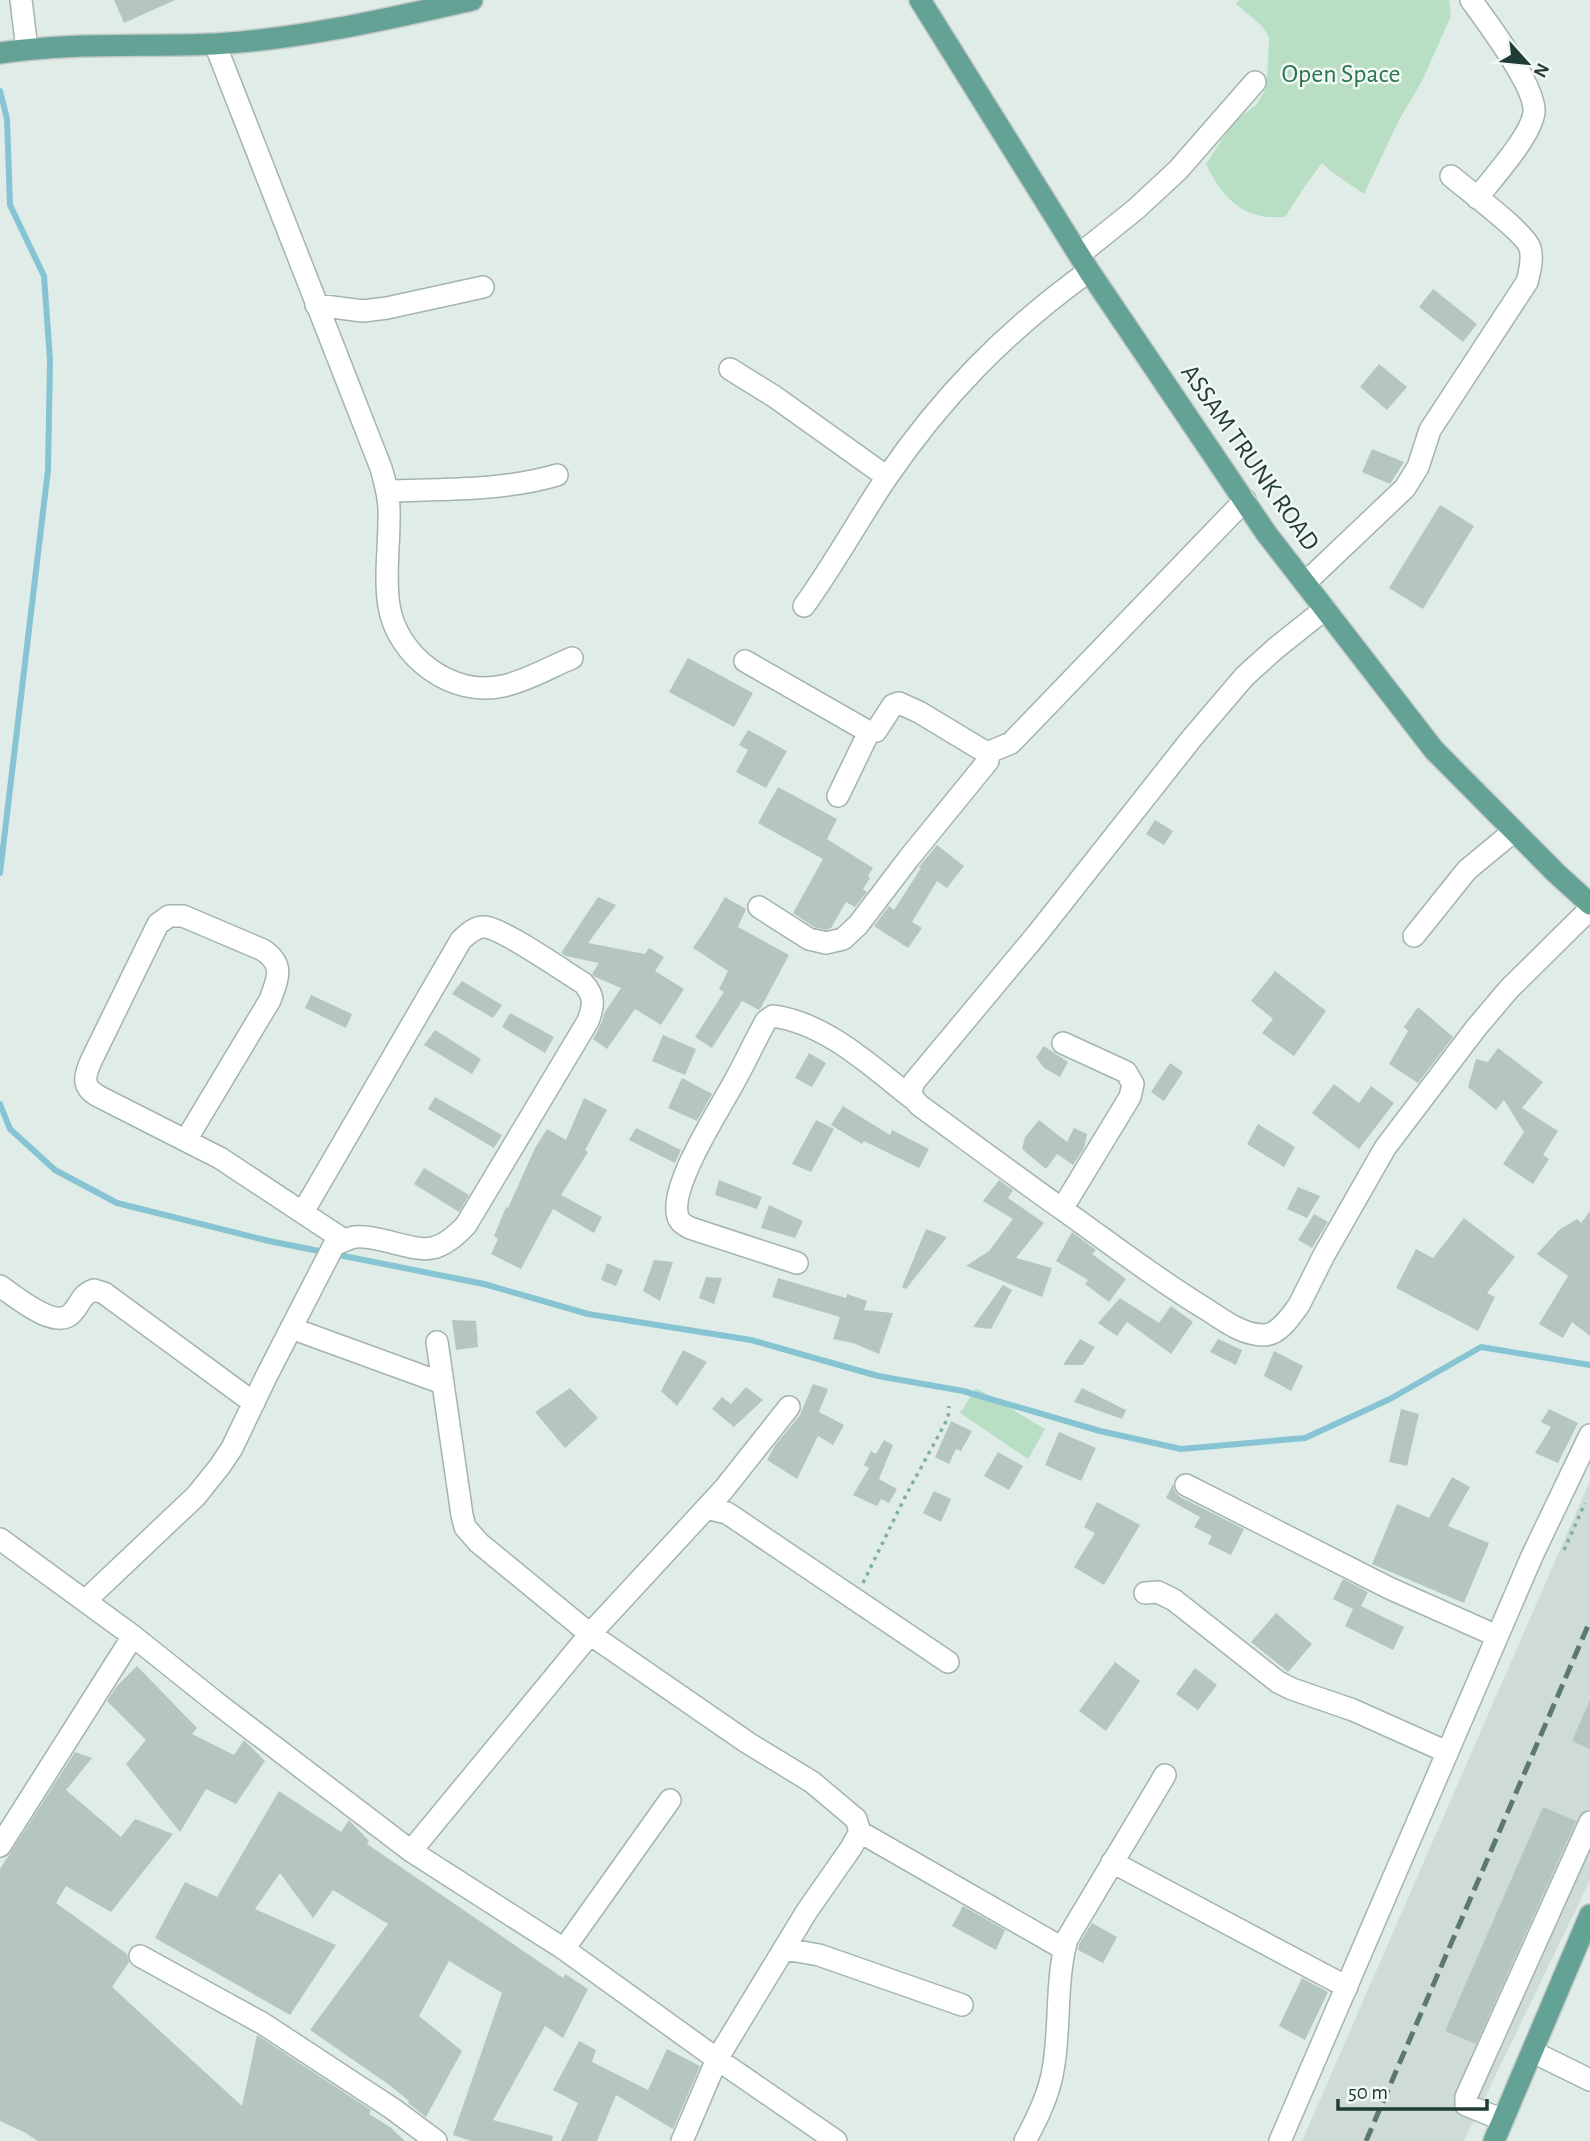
<svg xmlns="http://www.w3.org/2000/svg" width="1590" height="2141" font-family="'Alegreya Sans',sans-serif">
<rect width="100%" height="100%" fill="#e0ece7"/>
<!-- built -->
<path fill="#cedbd6" d="M1590 1481V1880L1464 2141H1302Z"/>
<!-- green -->
<path fill="#b8dec4" d="M1239 0H1449L1451 16 1422 81 1398 122 1364 194 1332 172 1322 163 1305 186 1285 217C1276 217 1266 218 1257 215 1232 209 1216 185 1206 164L1233 123 1257 104 1264 92 1267 78 1269 37 1262 26 1236 4Z
M976 1388 1045 1429 1028 1459 960 1413Z"/>
<g fill="none" stroke-linecap="round" stroke-linejoin="round">
<!-- stream -->
<path stroke="#86c4d3" stroke-width="6" d="M0 91 7 119 10 205 44 276 50 360 48 470 0 873
M0 1104 10 1129 55 1170 117 1203 269 1241 484 1284 588 1314 751 1340 878 1376 963 1391 1100 1431 1181 1449 1305 1438 1390 1399 1481 1347 1590 1365"/>
</g>
<!-- building -->
<path fill="#b5c6c0" d="M114 0H175L124 23Z
M1433 289 1477 324 1463 342 1419 307Z
M1379 364 1407 387 1387 410 1360 387Z
M1372 449 1404 462 1390 484 1362 472Z
M1440 505 1474 526 1423 609 1389 588Z
M688 658 753 693 734 727 669 692Z
M748 730 787 751 766 788 736 772 748 750 739 745Z
M778 787 837 819 827 839 873 868 868 876 870 878 863 889 867 892 855 907 846 902 831 928 826 930 814 927 793 913 823 859 758 823Z
M1155 820 1173 831 1164 845 1146 834Z
M937 845 964 866 947 888 937 881 912 922 922 928 908 948 874 926 889 906 894 910 921 868 919 867Z
M598 897 616 905 588 943 645 954 649 948 664 957 655 971 684 989 661 1025 635 1009 607 1049 593 1039 600 1026 605 1012 621 988 595 977 592 974 599 963 566 956 561 953Z
M725 897 746 909 738 927 789 955 760 1009 759 1010 742 1001 712 1048 695 1037 724 992 719 989 728 971 693 948 708 926Z
M1275 971 1326 1011 1294 1056 1262 1033 1273 1019 1251 1001Z
M462 981 502 1005 493 1018 452 994Z
M311 995 352 1014 346 1028 305 1008Z
M1418 1007 1453 1037 1418 1083 1389 1064 1408 1031 1404 1027Z
M510 1013 554 1037 545 1053 502 1027Z
M435 1030 481 1059 472 1074 424 1045Z
M663 1035 696 1049 685 1075 652 1061Z
M1044 1046 1068 1062 1060 1077 1044 1068 1036 1057Z
M1498 1048 1543 1082 1522 1108 1558 1131 1543 1155 1549 1159 1533 1184 1503 1164 1524 1132 1504 1100 1496 1110 1468 1087 1476 1059 1488 1062Z
M809 1053 826 1063 812 1087 795 1078Z
M1170 1063 1183 1072 1164 1101 1151 1092Z
M682 1078 712 1094 697 1121 668 1108Z
M1334 1084 1359 1103 1371 1086 1394 1103 1359 1149 1312 1113Z
M435 1097 502 1135 494 1148 428 1109Z
M584 1098 607 1110 585 1150 588 1152 561 1195 602 1217 594 1233 553 1209 521 1269 491 1254 498 1239 494 1236 506 1207 508 1208 535 1148 547 1129 566 1140Z
M843 1106 890 1135 892 1130 929 1149 919 1168 864 1141 862 1144 831 1125Z
M816 1120 834 1129 811 1172 792 1164Z
M1039 1120 1067 1142 1074 1128 1087 1134 1084 1148 1073 1165 1057 1154 1046 1169 1022 1149 1025 1137Z
M1258 1124 1295 1147 1284 1167 1247 1144Z
M636 1128 681 1150 675 1163 629 1140Z
M424 1168 469 1195 459 1212 414 1184Z
M719 1180 762 1197 757 1209 715 1195Z
M999 1180 1013 1190 1008 1198 1044 1223 1016 1258 1052 1268 1042 1297 966 1266 989 1251 1013 1219 983 1201Z
M1298 1187 1320 1196 1307 1218 1287 1209Z
M769 1205 803 1221 795 1238 761 1228Z
M1590 1211V1336L1572 1322 1563 1338 1539 1324 1568 1276 1537 1254 1559 1230 1577 1219 1581 1223Z
M1314 1214 1328 1222 1312 1248 1298 1240Z
M1464 1218 1515 1257 1487 1293 1495 1297 1478 1331 1396 1288 1416 1249 1433 1258Z
M926 1229 947 1237 906 1289 902 1287Z
M1072 1232 1096 1250 1092 1254 1126 1279 1109 1302 1085 1284 1088 1280 1056 1261Z
M654 1260 673 1262 660 1301 643 1291Z
M607 1263 623 1270 616 1286 601 1280Z
M706 1277 722 1278 714 1304 699 1298Z
M778 1278 846 1298 847 1294 867 1301 864 1310 893 1313 879 1354 853 1343 833 1339 840 1317 772 1297Z
M1003 1285 1012 1290 991 1329 973 1327Z
M1120 1298 1159 1323 1171 1306 1193 1322 1171 1354 1127 1322 1117 1336 1098 1323Z
M452 1320 476 1321 478 1347 456 1350Z
M1080 1339 1095 1347 1083 1365H1063Z
M1218 1339 1242 1350 1236 1365 1210 1352Z
M683 1350 707 1362 677 1406 661 1391Z
M1274 1351 1303 1366 1291 1391 1264 1376Z
M813 1384 828 1389 819 1412 844 1425 833 1445 818 1436 797 1479 767 1460 776 1444 800 1415Z
M746 1387 763 1400 734 1427 712 1409 722 1397 731 1404Z
M570 1388 598 1418 565 1448 535 1412Z
M1082 1388 1126 1410 1122 1419 1074 1402Z
M1401 1409 1419 1414 1407 1466 1389 1462Z
M1549 1409 1578 1423 1558 1463 1535 1453 1551 1427 1541 1422Z
M951 1421 972 1431 961 1451 956 1449 949 1464 935 1457Z
M1059 1432 1096 1448 1081 1481 1045 1465Z
M884 1440 893 1445 879 1479 897 1489 889 1503 881 1499 877 1506 853 1495 869 1468 864 1465 871 1451 876 1454Z
M998 1452 1023 1466 1009 1490 984 1476Z
M1452 1477 1470 1487 1448 1526 1489 1543 1464 1603 1372 1564 1397 1504 1429 1518Z
M1173 1484 1175 1492 1180 1497 1244 1529 1231 1555 1208 1544 1212 1536 1194 1527 1200 1517 1166 1498Z
M934 1491 951 1499 941 1522 923 1513Z
M1097 1502 1140 1525 1104 1585 1074 1567 1095 1533 1084 1527Z
M1343 1579 1368 1592 1361 1606 1404 1627 1393 1650 1345 1626 1353 1609 1333 1599Z
M1276 1613 1312 1644 1288 1672 1251 1642Z
M1115 1662 1140 1681 1106 1731 1079 1711Z
M137 1666 197 1728 192 1734 234 1755 244 1740 265 1761 236 1804 206 1789 180 1832 126 1764 146 1740 107 1701 117 1686Z
M1195 1668 1217 1685 1198 1710 1176 1694Z
M1590 1700V1749L1572 1741Z
M75 1752 92 1758 66 1790 121 1837 135 1819 173 1834 111 1912 66 1886 56 1903 127 1954 129 1962 112 1987 242 2106 257 2035 371 2110 369 2114 390 2127 405 2141H37L26 2133 0 2121V1869Z
M279 1791 341 1832 349 1820 369 1841 367 1844 563 1978 565 1974 588 1989 563 2038 545 2026 493 2120 553 2136 552 2141H471L453 2135 502 1993 449 1961 419 2016 462 2051 426 2117 408 2103 409 2101 388 2084 310 2030 388 1924 333 1890 313 1918 280 1873 255 1909 336 1945 290 2015 155 1938 185 1882 217 1897Z
M1543 1807 1576 1821 1476 2044 1445 2031Z
M963 1906 1005 1930 996 1950 952 1926Z
M1092 1923 1117 1937 1103 1963 1078 1950 1079 1944Z
M1302 1978 1328 1992 1305 2040 1279 2026Z
M579 2041 596 2050 592 2062 648 2090 667 2049 700 2066 673 2129 616 2095 597 2141H561L578 2103 553 2090Z"/>
<g fill="none" stroke-linecap="round" stroke-linejoin="round">
<defs>
<path id="minor" d="M21 0 27 49
M1471 0C1487 22 1536 87 1534 112 1532 135 1492 179 1477 198
M215 44 381 468C385 482 389 496 389 510 390 542 384 575 389 606 397 656 452 698 503 686 527 681 550 667 572 658
M1080 254 1136 209 1178 170 1255 82
M316 305 363 311 387 308 483 287
M730 369 775 397 887 477
M387 491C443 489 503 491 557 475
M1305 583 1405 488 1418 467 1430 430 1527 282C1530 271 1533 259 1530 248 1525 232 1467 190 1451 176
M804 606C833 566 857 522 885 480 942 396 1006 331 1089 271
M1325 609 1276 648 1245 676 1192 738 1038 933 914 1082C910 1095 911 1096 919 1105 967 1140 1014 1175 1062 1209 1110 1243 1156 1279 1206 1309 1223 1320 1242 1335 1264 1335 1279 1335 1291 1316 1299 1305L1324 1255 1385 1148 1476 1028 1509 989 1590 909
M745 661 869 732 876 731 893 705 899 703 919 712 987 753 1011 743 1245 500
M838 796 869 732
M759 907 809 939 826 943 843 939 858 925 909 858 988 761 987 753
M1414 936 1467 870 1514 831
M186 1140 270 1000C278 978 285 965 263 950L183 916H169L158 924 91 1061C84 1077 82 1087 98 1096L220 1158 344 1240
M1062 1209 1130 1097 1133 1084 1126 1072 1063 1043
M797 1263 690 1228C685 1225 680 1223 678 1217 668 1188 719 1110 733 1084 745 1063 754 1042 766 1021L773 1016C826 1023 871 1066 912 1098
M0 1286C15 1296 55 1331 72 1313 82 1303 79 1296 94 1290L104 1293 254 1403
M291 1328 442 1383
M437 1342 462 1515 465 1527 479 1543 590 1634 748 1743 812 1782 856 1819 860 1832 851 1848 807 1911 717 2059 682 2141
M1186 1485 1389 1588 1497 1636
M706 1508 727 1513 948 1662
M0 1539 133 1636 218 1704 411 1851 564 1949 717 2059 836 2141
M1145 1593 1158 1592 1174 1600 1278 1682 1292 1689 1353 1710 1447 1752
M85 1601 196 1496 220 1466 232 1448 266 1377 334 1245C341 1242 348 1238 355 1237 364 1236 373 1238 382 1240 422 1249 434 1259 466 1225L588 1021C594 1005 595 996 583 983 565 972 502 928 485 927 475 926 468 934 461 940L303 1212
M860 1832 1064 1949
M0 1846 133 1636
M411 1851 590 1634 724 1489 789 1407
M1112 1862 1347 1987
M564 1949 670 1800
M785 1949 819 1955 962 2005
M140 1956 262 2023 393 2109 436 2141
M1533 2052 1590 2080
M1503 2120 1466 2105V2097L1590 1822
M1025 2141C1037 2119 1049 2095 1053 2070 1061 2027 1055 1982 1067 1939L1165 1775
M1280 2141 1532 1556 1590 1435"/>
<path id="major" d="M920 0 1089 271 1266 533 1434 750 1556 873 1590 904
M0 53C71 42 143 47 214 44 302 39 387 19 472 0
M1494 2141 1590 1915"/>
</defs>
<!-- minor casing -->
<use href="#minor" stroke="#a3b4ae" stroke-width="24"/>
<!-- major casing -->
<use href="#major" stroke="#c1c8c7" stroke-width="24"/>
<!-- path -->
<path stroke="#80b0a3" stroke-width="3.5" stroke-dasharray="3.5 5" stroke-linecap="butt" d="M1564 1550 1585 1503
M863 1583 905 1497 948 1418 949 1406"/>
<!-- minor -->
<use href="#minor" stroke="#fff" stroke-width="21"/>
<!-- major -->
<use href="#major" stroke="#63a295" stroke-width="21"/>
<!-- rail -->
<path stroke="#5b7871" stroke-width="5" stroke-dasharray="14 7" stroke-linecap="butt" d="M1366 2141 1590 1621"/>
</g>
<g text-anchor="middle" stroke-width="5" stroke-linejoin="round" paint-order="stroke">
<!-- park labels -->
<g font-size="26" fill="#29744a" stroke="#f1f8f5">
<text x="1341" y="82">Open Space</text>
</g>
<!-- street labels -->
<g font-size="26" fill="#203c36" stroke="#f1f8f5">
<text transform="translate(1251 457) rotate(55)" y="9">ASSAM TRUNK ROAD</text>
</g>
</g>
<!-- north arrow -->
<g transform="translate(1527 63) rotate(117)" stroke="#f1f8f5" stroke-width="5" paint-order="stroke">
<path d="M0-5L12 26L0 18L-12 26Z" fill="#203c36"/>
<text y="-10" font-size="19" font-weight="bold" text-anchor="middle" fill="#203c36">N</text>
</g>
<!-- scale -->
<path d="M1338 2099v10h149v-10" fill="none" stroke="#203c36" stroke-width="3.5"/>
<text x="1348" y="2099" font-size="21" fill="#203c36" stroke="#f1f8f5" stroke-width="5" paint-order="stroke">50 m</text>
</svg>
